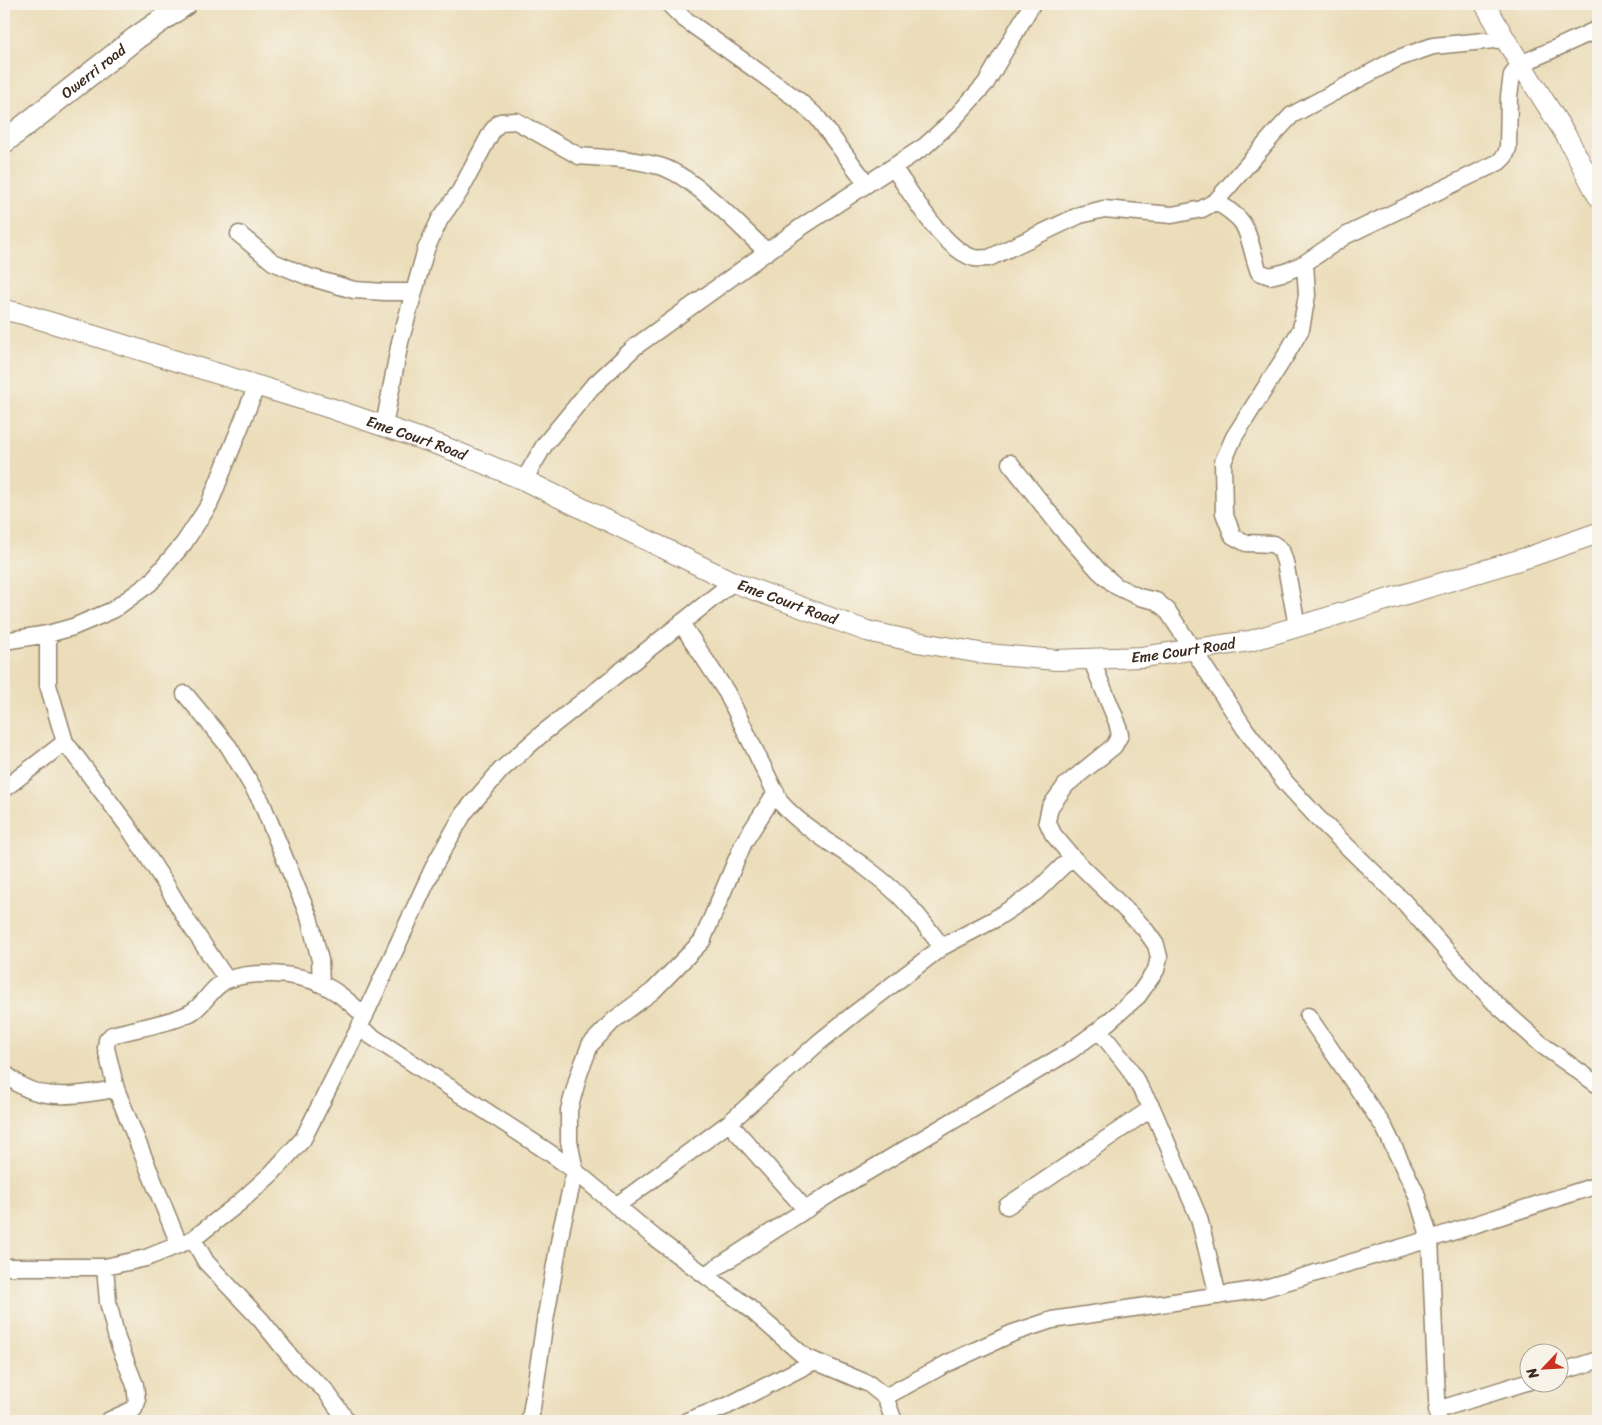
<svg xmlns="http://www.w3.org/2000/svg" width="1602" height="1425" font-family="Sriracha,sans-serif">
<rect width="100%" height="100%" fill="#f7f3e8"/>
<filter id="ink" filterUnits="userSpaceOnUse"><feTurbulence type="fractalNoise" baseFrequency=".02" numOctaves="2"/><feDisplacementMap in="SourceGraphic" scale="10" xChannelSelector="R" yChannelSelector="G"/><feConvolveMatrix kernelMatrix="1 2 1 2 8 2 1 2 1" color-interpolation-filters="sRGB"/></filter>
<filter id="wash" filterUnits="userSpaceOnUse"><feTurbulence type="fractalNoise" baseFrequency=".0096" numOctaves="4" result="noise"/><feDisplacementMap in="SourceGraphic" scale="20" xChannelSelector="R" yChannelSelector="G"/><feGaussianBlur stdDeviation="1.12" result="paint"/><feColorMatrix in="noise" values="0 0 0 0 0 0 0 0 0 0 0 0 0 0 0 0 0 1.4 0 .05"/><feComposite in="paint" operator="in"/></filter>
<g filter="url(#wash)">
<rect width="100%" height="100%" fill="#ebddb9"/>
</g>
<g filter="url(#ink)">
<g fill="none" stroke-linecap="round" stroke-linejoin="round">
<defs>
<path id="minor" d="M669 4 683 18 798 100 817 117 867 184
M893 167C911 193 943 249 974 258 979 259 984 258 989 258L1080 215 1104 209 1172 215 1202 209 1216 201 1274 134 1292 115 1396 59 1433 46 1505 39
M1216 201C1225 208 1237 214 1243 224 1251 238 1253 257 1259 272L1270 276 1286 272 1305 263 1345 236 1499 162 1505 156 1508 148 1509 96 1512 75 1521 64 1598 29
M239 234 273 262 309 277 354 290 385 292H413
M384 426 400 342 426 249 440 219 460 191 492 131 500 122 516 121 579 156C588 157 596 157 605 158 622 158 643 162 659 166 693 175 740 227 767 252
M1010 463 1061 528 1099 571 1116 586 1139 597 1156 601 1167 610 1245 729 1285 782 1316 816 1404 902 1452 957 1495 1003 1542 1045 1598 1085
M524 480 545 444 591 388 636 346 800 228 925 146 952 121 986 83 1032 4
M681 623 727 693 780 802C804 829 837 846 865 867 881 879 898 893 911 908 922 920 932 934 942 947
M1297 626 1285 562 1281 550 1273 544 1246 543 1233 536 1224 513 1223 462 1234 437 1286 355 1301 329 1307 295 1305 263
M48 634V685L65 742 127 825 165 883 188 922 227 980
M4 641 48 634 73 627 113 610 150 583 184 543 209 505 257 385
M185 694 229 747 261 801 309 917 320 960 321 984
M4 789 65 742
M1308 1016 1384 1127 1416 1193 1430 1239 1438 1421
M359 1028 550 1153 575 1171 655 1238 748 1307 805 1357 869 1384 885 1397 894 1421
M1099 1030 1128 1067 1152 1108 1199 1218 1218 1296
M4 1073C9 1077 14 1081 20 1085 48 1102 85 1094 116 1089
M729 1123 806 1210
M616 1206 729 1123 818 1043 854 1014 942 947 995 919 1036 892 1072 857
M1007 1206 1152 1108
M193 1239 206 1262 261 1320 298 1366 325 1390 347 1421
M179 1244 116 1089 106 1048 107 1040 112 1035C136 1028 169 1024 190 1013 204 1006 211 987 227 980 253 970 296 973 321 984 338 991 351 1004 365 1016
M4 1267H105L146 1258 193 1239 239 1203 272 1173 303 1139 359 1028 435 864 464 813 501 770 543 733 733 582
M105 1267 108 1302 117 1339 135 1385 137 1402 134 1409 108 1421
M705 1275 830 1194 1070 1051 1099 1030 1138 996 1156 970 1159 957 1156 945 1144 928 1072 857 1053 834 1047 821 1050 807 1066 785 1114 746 1120 735 1117 722 1091 659
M1560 1372 1598 1360
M885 1397 948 1363 1013 1333 1052 1320 1262 1289 1430 1239 1598 1185
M1437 1410 1530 1381
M530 1421 545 1321 562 1226 575 1171 569 1141V1110L579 1074 590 1045 614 1020 653 991 702 941 744 842 776 792
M687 1421 727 1406 815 1361"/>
<g id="tertiary">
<path d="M1485 4 1505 39 1567 137 1598 196"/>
<path id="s1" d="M4 310 23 314 330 408 442 446 524 480 733 582 817 613 867 631 917 642 986 654 1056 660 1142 657 1250 641 1532 556 1598 533"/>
</g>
<g id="secondary">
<path id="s2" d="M4 142 136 38 185 4"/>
</g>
</defs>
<!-- minor casing -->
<use href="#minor" stroke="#93846c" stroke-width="19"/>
<!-- tertiary casing -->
<use href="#tertiary" stroke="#93846c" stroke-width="22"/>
<!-- secondary casing -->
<use href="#secondary" stroke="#93846c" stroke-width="25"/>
<!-- minor -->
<use href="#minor" stroke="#fff" stroke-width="16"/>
<!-- tertiary -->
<use href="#tertiary" stroke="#fff" stroke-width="20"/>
<!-- secondary -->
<use href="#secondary" stroke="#fff" stroke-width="22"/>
</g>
</g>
<g text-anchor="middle" stroke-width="4" stroke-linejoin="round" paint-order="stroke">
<!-- street labels -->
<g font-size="15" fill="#3b2a1e" stroke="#f7f3e8">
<text dy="5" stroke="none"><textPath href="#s2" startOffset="114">Owerri road</textPath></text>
<text dy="5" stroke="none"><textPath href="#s1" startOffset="432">Eme Court Road</textPath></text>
<text dy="5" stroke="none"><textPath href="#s1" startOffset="838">Eme Court Road</textPath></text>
<text dy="5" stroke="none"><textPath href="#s1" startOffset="1242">Eme Court Road</textPath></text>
</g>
</g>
<!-- margin -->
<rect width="1602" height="1425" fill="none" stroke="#f7f3e8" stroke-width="20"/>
<!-- north arrow -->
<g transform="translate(1544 1368) rotate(245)"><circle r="24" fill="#f7f3e8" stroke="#aca397"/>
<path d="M0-4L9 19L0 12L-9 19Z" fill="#c8321e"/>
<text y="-8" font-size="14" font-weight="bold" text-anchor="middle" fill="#3b2a1e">N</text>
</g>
</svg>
